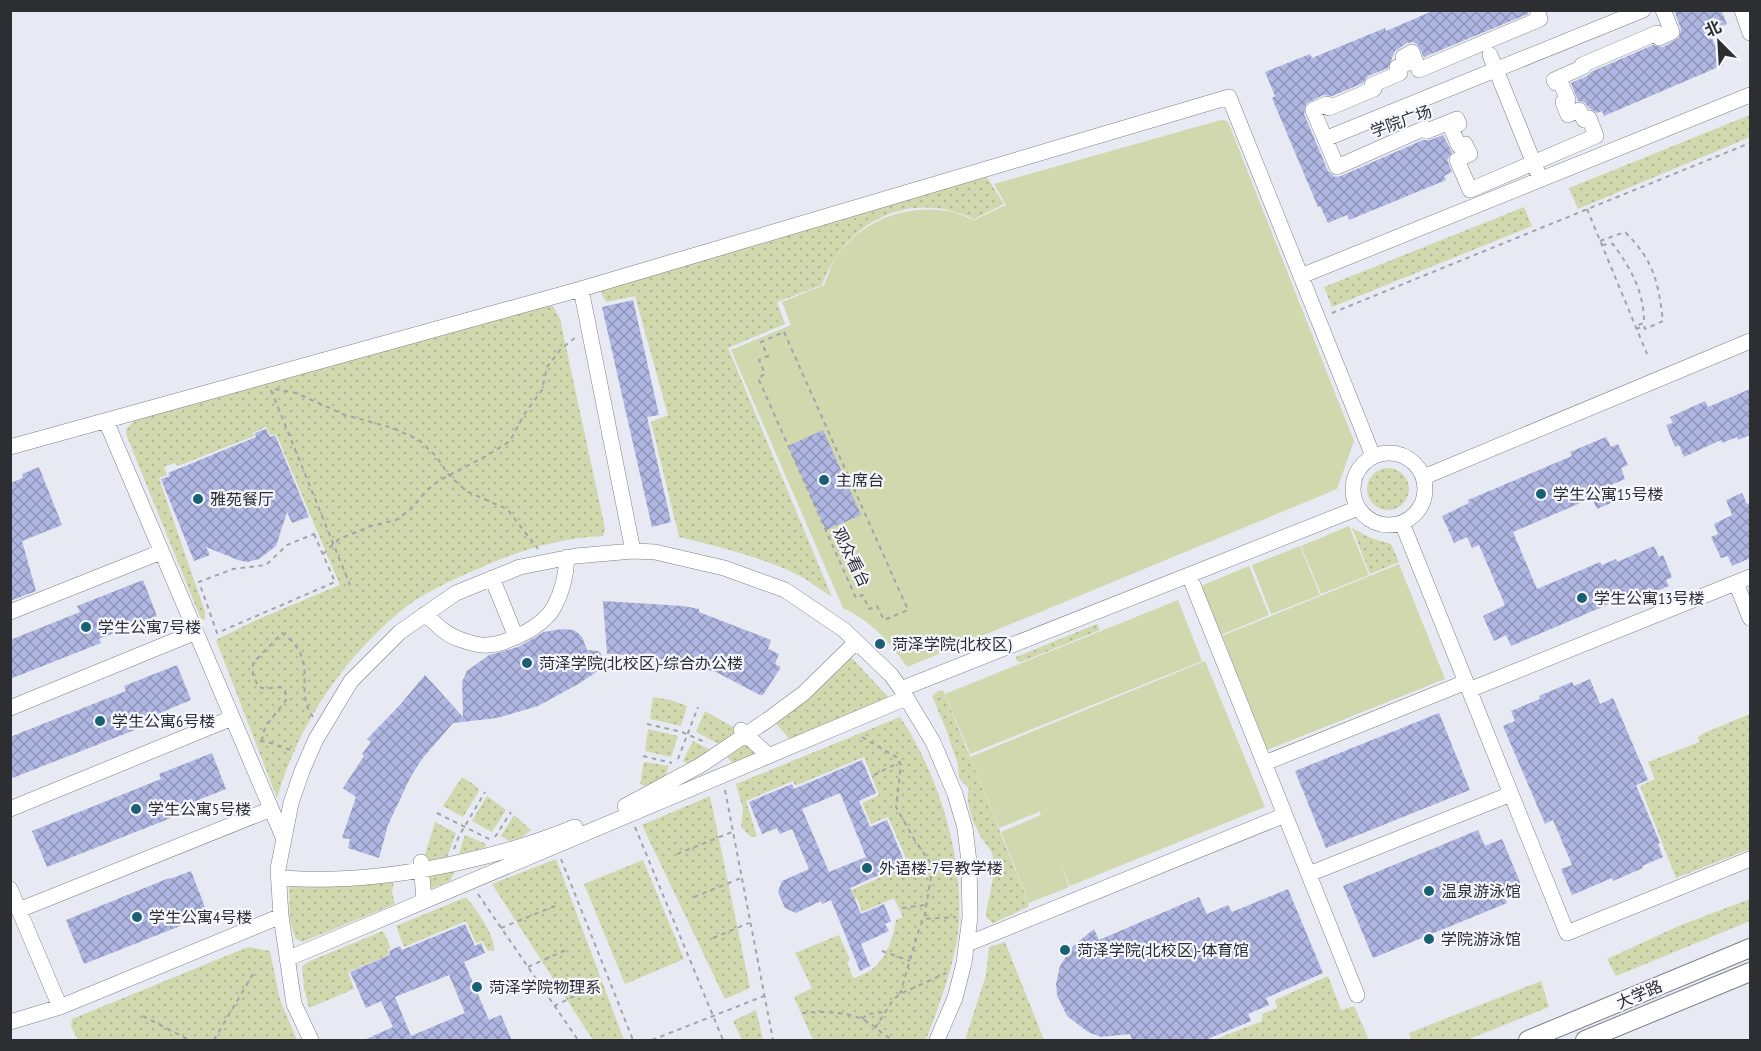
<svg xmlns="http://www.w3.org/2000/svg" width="1761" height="1051" font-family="'PT Sans Narrow','Noto Sans SC',sans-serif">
<defs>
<pattern id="grass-dots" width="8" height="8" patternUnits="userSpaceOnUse" patternTransform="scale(1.5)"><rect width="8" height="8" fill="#d1d8ad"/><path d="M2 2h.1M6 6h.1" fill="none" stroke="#b4ba95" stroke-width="1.8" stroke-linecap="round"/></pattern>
<pattern id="building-cross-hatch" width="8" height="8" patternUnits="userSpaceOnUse" patternTransform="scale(1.5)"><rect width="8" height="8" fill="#afb6e2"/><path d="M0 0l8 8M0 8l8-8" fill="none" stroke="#8f94b8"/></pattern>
</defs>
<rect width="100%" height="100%" fill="#e7e9f3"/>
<!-- grass -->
<path fill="url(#grass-dots)" d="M1750 115V137L1578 209 1569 188Z
M986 176 1004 204 974 219C912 189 845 220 822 285L777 302 785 324 728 348 832 597C821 590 811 582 800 576 762 557 720 547 679 537L651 422 668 415 635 296 606 302 599 289Z
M1524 207 1532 226 1332 307 1324 287Z
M545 305 553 306 560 319 605 528 603 536C560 538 520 550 480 568 452 580 421 593 397 614 340 663 298 726 277 798L216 640 254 621 340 585 276 434 270 435 266 427 253 433 254 436 178 466 175 463 164 467 167 475 159 478 205 612V620L201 619 126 434V429L135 420Z
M1367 489a21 21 0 1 1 42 0a21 21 0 1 1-42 0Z
M1352 528 1371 538 1391 544 1399 562 1370 574Z
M1097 624 1100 630 1021 662 1017 661 1016 657Z
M851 657 888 697 886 700 790 740 775 722Z
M943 690 1029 904 1028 907 993 923 987 918 986 913C989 897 996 872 993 857 992 850 989 848 984 842 976 829 964 804 969 789L959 778 958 765 946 729 932 696 938 691Z
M653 697 671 700 687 706 681 726 650 719Z
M705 711 740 731 719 744 696 732Z
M1750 714V849L1676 878 1640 786 1655 779 1648 762 1699 742 1698 737 1704 733Z
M900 717C940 776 968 868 957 940 951 974 938 1008 926 1040H813L794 997 812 988 795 953 839 935 850 960 847 962 853 978C882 971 892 946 896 920L903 917 894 898 862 912 857 898 844 903 840 895 909 865 888 817 871 824 862 803 879 795 864 757 795 786 793 781 746 801 757 836 751 837 741 827 743 809 736 784Z
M648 729 678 736 671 757 645 751Z
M693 741 711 750 689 764 683 761Z
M749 743 759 753 733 763 725 755Z
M644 762 669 766 665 777 648 787 640 784Z
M462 777 476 786 479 791 463 817 443 806Z
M487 796 506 810 492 832 472 821Z
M710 796 750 988 725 999 642 825Z
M514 815 531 830 522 837 509 841 501 836Z
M435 822 456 833 447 857 423 862Z
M465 835 486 844 485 848 459 854Z
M556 859 624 1040H593L492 884Z
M643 860 684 959 625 984 584 884Z
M455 870 450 881 430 889 428 881 430 874Z
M394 880 392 892 395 904 302 942 295 938 290 919 289 887 340 886Z
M464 898H467C476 910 496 936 494 951H488L482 941 476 943 466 921 404 947 396 926Z
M1750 899V921L1616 976 1607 959 1681 925Z
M383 931 391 948 387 950 389 955 348 972 354 989 309 1008 304 988 302 966 310 961Z
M1005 942 1044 1040H965L986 975 989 947Z
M248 947 270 951 280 1000 297 1040H78L71 1026 72 1019Z
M1328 976 1341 1010 1354 1006 1369 1040H1214L1262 1021V1014L1277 1008 1275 1000Z
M1541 981 1549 1007 1467 1040H1411L1409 1033Z
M756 1010 763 1040H742L733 1021Z"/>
<!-- pitch -->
<path fill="#d1d8ad" d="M1221 120 1227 121 1229 124 1354 441 1337 489 907 667C890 642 871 621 843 608L731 350 791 325 782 302 824 285C828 276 831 264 837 256 861 221 906 204 948 211 956 212 966 217 974 220L1006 205 994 184Z
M1349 526 1369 575 1321 594 1301 546Z
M1300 546 1320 595 1271 614 1252 565Z
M1399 564 1445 679 1267 750 1222 636Z
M1249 566 1269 615 1221 635 1201 586Z
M1178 600 1202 661 970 754 945 694Z
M1205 661 1265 807 1070 886 1060 862 1069 887 1029 903 1001 832 1041 815 1038 808 1039 812 999 828 970 757Z"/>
<!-- building -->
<path fill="url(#building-cross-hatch)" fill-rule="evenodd" d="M1435 10H1528V14L1424 57 1418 45 1413 42 1407 43 1395 51 1388 68 1368 76 1363 83 1332 96 1323 95 1306 104 1304 114 1328 171 1335 177 1341 176 1423 140H1430L1443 135 1452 152 1447 160 1452 172 1444 176 1446 180 1349 220 1347 215 1328 223 1320 206 1318 207 1272 98 1275 96 1265 72 1310 54 1312 58 1385 28 1386 31Z
M1674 10H1721L1727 24 1709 31 1723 65 1604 116 1602 111 1597 113 1589 108 1584 102 1578 101 1571 83 1587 76 1591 72 1653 45 1663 47 1679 38 1681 29Z
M633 300 659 415 647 417 671 522 652 527 602 307Z
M1750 389V435L1738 440 1737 437 1722 443 1721 440 1684 457 1679 445 1675 447 1666 425 1673 423 1670 417 1705 401 1708 407Z
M266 429 270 437 275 435 309 517 292 523 287 512 276 546 259 559 247 562 238 560 206 547 210 555 194 561 161 479 170 476 168 473 256 437 255 433Z
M823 430 861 515 826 530 788 446Z
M1606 437 1611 447 1618 444 1628 465 1621 468 1625 479 1606 487 1613 502 1597 509 1592 498 1513 532 1537 589 1600 562 1602 565 1616 559 1617 562 1654 546 1659 557 1663 555 1672 577 1666 580 1669 586 1633 601 1630 595 1511 646 1506 635 1494 641 1483 616 1505 605 1479 545 1472 548 1467 537 1454 543 1442 516 1469 503 1468 500 1572 456 1570 452Z
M39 467 62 525 22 541 36 591 10 601V483L23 478 22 474Z
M1742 493 1747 504 1750 503V558L1732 566 1728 556 1721 558 1711 537 1718 534 1714 524 1732 515 1726 500Z
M143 580 157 616 99 639 101 643 10 679V640L80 612 77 606Z
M603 601 683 606 699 609V612L771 640 768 649 779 654 775 664 781 667 763 695H760L716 672 687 664 645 656 607 654Z
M562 629 573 630 578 633 582 637 587 650 599 651 608 664 580 683 538 706 497 718 453 723 422 759 410 778 388 825 379 858 348 848 350 839 342 838 356 797 343 788 364 756 362 754 371 742 367 739 400 705 425 675 463 717 462 682 467 671 489 655 518 647 544 632Z
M177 665 191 700 148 718 150 724 10 779V737L126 691 124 686Z
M1590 679 1600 704 1613 698 1648 780 1636 785 1660 843 1658 844 1663 857 1642 866 1643 868 1613 881 1612 878 1572 895 1561 869 1572 865 1553 820 1545 824 1503 726 1515 721 1511 711 1540 699 1539 696 1572 682 1574 686Z
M1439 713 1470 790 1326 848 1295 771Z
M212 753 226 789 183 806 186 812 47 867 32 831 161 779 159 774Z
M862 760 876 793 859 801 870 827 887 820 905 863 850 888 861 914 884 904 891 921 885 924 889 931 861 944 870 966 860 971 831 900 822 904 821 901 796 913 785 908 778 892 782 881 809 869 792 829 780 834 777 828 762 834 749 802 792 784 794 789ZM840 793 866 857 829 872 802 809Z
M1478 830 1485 846 1502 839 1522 887 1503 894 1507 903 1373 958 1343 886Z
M191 871 208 915 84 964 66 920 169 878 170 879Z
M1288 889 1323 973 1266 998 1269 1005 1248 1014 1251 1021 1203 1041H1132L1130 1034 1101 1037 1088 1032 1067 1016 1057 995 1056 984 1060 966 1072 947 1094 929 1099 940 1199 897 1207 914 1228 905 1232 912Z
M465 924 475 946 481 943 485 953 464 962 489 1020 501 1015 512 1041H362L393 1027 381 1001 366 1008 350 972 390 955 389 951 400 946 402 950ZM449 975 465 1013 411 1036 395 997Z"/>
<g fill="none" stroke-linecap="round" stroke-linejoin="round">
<defs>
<path id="minor" d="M1537 10 1540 19 1419 70 1412 52 1403 57 1406 64 1397 67 1400 73 1372 85 1374 89 1329 108 1327 104 1313 110 1337 167 1425 128 1427 131 1457 119 1459 124 1451 128 1459 146 1465 144 1470 154 1457 160 1470 190 1596 136 1589 118 1584 120 1579 110 1568 115 1563 102 1568 100 1560 81 1556 83 1554 80 1583 67 1582 65 1657 33 1659 38 1672 32 1663 10
M1742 10 1750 33
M1490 55 1537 171
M1325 139 1643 10
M1301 276 1750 95
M106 421 284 839
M10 447 581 289
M1353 489a36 36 0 1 1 72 0a36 36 0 1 1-72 0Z
M1424 477 1750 341
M1402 523 1567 933 1750 859
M633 551 581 289 1229 97 1373 456
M1189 575 1357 995
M492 578 516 637
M1736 583 1750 618
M10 612 161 552
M425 614C436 624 446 635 459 639 467 642 479 646 487 645 508 644 544 626 554 607 563 591 566 575 567 557
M901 689 1358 508
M1469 690 1750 577
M10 708 196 632
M741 730 769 756
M1265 763 1466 682
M625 806 701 765 769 719 804 693 856 642
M10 809 232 718
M421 862 424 901
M1309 874 1511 794
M279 878C297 879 315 880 334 879 409 877 505 856 575 827
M10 889 60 1007
M19 910 271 809
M967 944 1285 815
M287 959 906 698
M10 1022 60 1007 281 916
M311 1040 294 1004 281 916 278 869 291 803 302 771 316 739 351 681 400 632 456 593 520 567 576 556 633 551 655 552 724 568 785 590 844 630 891 675 901 689 933 742 955 794 965 828 969 862 970 917 964 963 955 998 937 1040"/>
<path id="major" d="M1528 1040 1750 948
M1585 1040 1750 972"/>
</defs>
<!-- minor casing -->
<use href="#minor" stroke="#7e8089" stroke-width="16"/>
<!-- major casing -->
<use href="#major" stroke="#7e8089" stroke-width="20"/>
<!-- path -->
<path stroke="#a2a4ab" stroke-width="2" stroke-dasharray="4.5 4.5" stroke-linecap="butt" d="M1587 209 1647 354
M1600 241 1625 232C1654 261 1658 281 1663 321L1645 329 1644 326 1636 329
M1602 245 1613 244C1631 269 1644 291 1644 323L1635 326
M1332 313 1750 143
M784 332 908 610 884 620 877 606 869 609 863 595 856 598 758 378 765 374 759 360 768 356 761 342Z
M275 389 296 393 345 415 393 428 419 440 436 456 449 475 466 491 507 509 538 549
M271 390 350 585
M314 534 335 582 217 633 199 582 233 569 266 565 287 545Z
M323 554 339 539 371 526 396 520 411 509 427 490 440 480 488 455 510 441 525 413 542 390 547 367 561 349 576 337
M647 724 682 732 707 743
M862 737 898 758 901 765 896 807 914 839 930 862 932 871 924 919
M260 741C273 742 282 748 295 751
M262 741C263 722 278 714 287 698L284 688C276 685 271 691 259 687L253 676V663L282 633C322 662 292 689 313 717
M643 756 672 763
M678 759 698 707
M874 775 900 762
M725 790 773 1040
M437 813 491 840
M635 827 723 1040
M495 837 511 812
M454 849 459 836 485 792
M677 854 732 832
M561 859 633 1040
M478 894 578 1040
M694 897 741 878
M902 908 925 905
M501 928 555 906
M713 938 749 923
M882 951 910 961
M528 967 568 949
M900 994 920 926 924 919 956 917
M554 1006 587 990
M802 1013C824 1011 852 1011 871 1024 879 1030 884 1036 894 1040
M143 1016 189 1040
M862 1019 868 1014 886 1012
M875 1028 893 1000 900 994 946 973
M214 1040 253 974
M652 1040 764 996"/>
<!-- minor -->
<use href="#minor" stroke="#fff" stroke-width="15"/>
<!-- major -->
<use href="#major" stroke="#fff" stroke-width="18"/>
</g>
<!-- markers -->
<g fill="#1b5f72" stroke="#f4f6fe" stroke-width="2">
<circle cx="824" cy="480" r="6"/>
<circle cx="1541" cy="494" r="6"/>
<circle cx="198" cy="499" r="6"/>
<circle cx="1582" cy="598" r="6"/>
<circle cx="86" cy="627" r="6"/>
<circle cx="880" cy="644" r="6"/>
<circle cx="527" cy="663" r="6"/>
<circle cx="100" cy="721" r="6"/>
<circle cx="136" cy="809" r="6"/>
<circle cx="867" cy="868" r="6"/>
<circle cx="1429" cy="891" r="6"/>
<circle cx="137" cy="917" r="6"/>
<circle cx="1429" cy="939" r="6"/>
<circle cx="1065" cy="950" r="6"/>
<circle cx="477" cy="987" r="6"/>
</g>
<g text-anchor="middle" stroke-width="4.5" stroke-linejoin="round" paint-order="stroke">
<!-- street labels -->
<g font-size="16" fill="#2d2e32" stroke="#f4f6fe">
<text transform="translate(1401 121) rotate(-20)" y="6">学院广场</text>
<text transform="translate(852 557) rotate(64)" y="6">观众看台</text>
<text transform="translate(1639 994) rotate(-23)" y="6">大学路</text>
</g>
<!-- poi labels -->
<g font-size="16" fill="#2d2e32" stroke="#f4f6fe" text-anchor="start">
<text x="836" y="486">主席台</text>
<text x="1553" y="500">学生公寓15号楼</text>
<text x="210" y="505">雅苑餐厅</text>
<text x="1594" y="604">学生公寓13号楼</text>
<text x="98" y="633">学生公寓7号楼</text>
<text x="892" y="650">菏泽学院(北校区)</text>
<text x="539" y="669">菏泽学院(北校区)-综合办公楼</text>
<text x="112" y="727">学生公寓6号楼</text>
<text x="148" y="815">学生公寓5号楼</text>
<text x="879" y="874">外语楼-7号教学楼</text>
<text x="1441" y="897">温泉游泳馆</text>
<text x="149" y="923">学生公寓4号楼</text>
<text x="1441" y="945">学院游泳馆</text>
<text x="1077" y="956">菏泽学院(北校区)-体育馆</text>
<text x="489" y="993">菏泽学院物理系</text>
</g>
</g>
<!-- border -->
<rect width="1761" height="1051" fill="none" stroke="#2d2e32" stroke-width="24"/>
<!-- north arrow -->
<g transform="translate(1719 42) rotate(336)" stroke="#f4f6fe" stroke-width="4.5" paint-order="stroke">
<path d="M0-4.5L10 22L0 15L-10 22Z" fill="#2d2e32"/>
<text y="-9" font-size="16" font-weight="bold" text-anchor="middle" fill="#2d2e32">北</text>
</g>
</svg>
